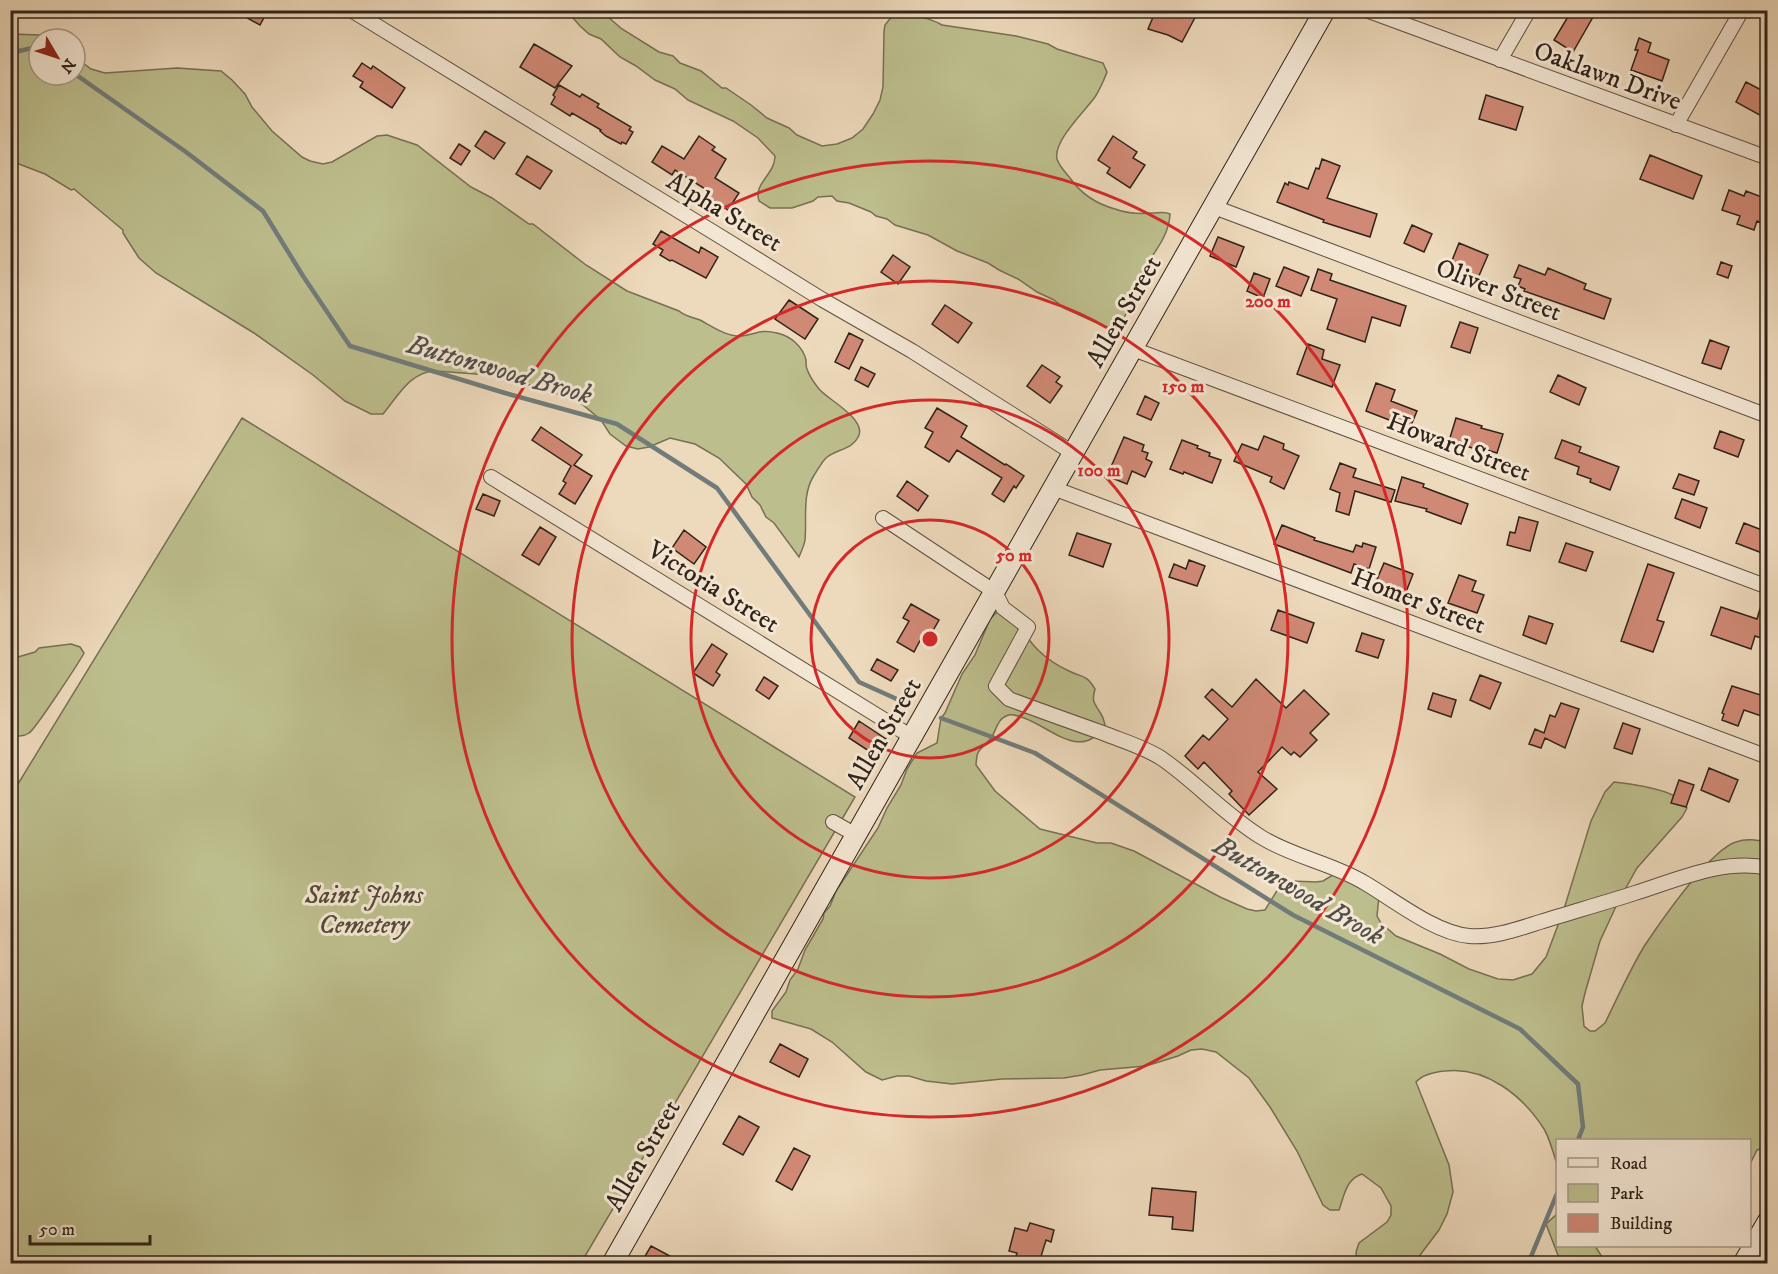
<svg xmlns="http://www.w3.org/2000/svg" width="1778" height="1274" font-family="'IM FELL DW Pica',serif">
<rect width="100%" height="100%" fill="#edd9bb"/>
<filter id="stains"><feTurbulence type="fractalNoise" baseFrequency=".00333" numOctaves="4"/><feColorMatrix values="0 0 0 0 .2 0 0 0 0 .09 0 0 0 0 .02 0 0 0 .5 -.17"/></filter>
<radialGradient id="worn" r=".72"><stop offset=".6" stop-color="#630" stop-opacity="0"/><stop offset="1" stop-color="#630" stop-opacity=".3"/></radialGradient>
<!-- green -->
<path fill="#bdbe8d" stroke="#767054" stroke-width="1.5" d="M567 11H601L622 29 659 52 673 56 680 63 701 71 722 88H726L751 105 767 118 789 128 797 135 822 146 837 144 852 138 863 129 873 114 880 100 883 87 884 31 885 25 893 15C908 14 929 17 942 25L1016 36 1048 44 1057 49 1103 63 1107 72C1104 80 1100 89 1095 97 1085 111 1053 141 1057 159 1059 166 1066 173 1070 178 1081 194 1097 204 1115 209 1126 213 1141 214 1152 213 1159 213 1164 211 1170 214 1169 242 1144 262 1134 286 1130 295 1130 305 1126 314 1123 321 1118 326 1110 329L1064 308 1054 300 1037 292 1018 279 999 270 988 263 957 251 928 235 895 225 887 219 876 216 871 212 849 203 837 201 832 196 818 197 813 201 792 208H770L759 201C753 183 775 175 775 156L758 138 733 121 688 100 675 89 655 80 636 66 620 57 601 39 589 34 580 26Z
M10 34 40 35 47 39H39V75H75V57L91 69 105 73 177 68 221 71 232 80 245 94 252 107 272 131 302 157 310 161 323 164 332 162 377 136 387 135 417 145 471 187 492 198 529 224H533L586 265 627 291 679 311C686 317 693 317 700 320 713 327 727 337 742 336 757 334 760 329 777 333 791 336 803 347 806 360 806 362 806 367 807 369 809 375 815 384 819 389 827 399 865 418 859 435 853 450 836 449 826 458 821 463 817 471 813 477 802 496 807 519 805 540 804 546 801 552 799 557L774 523 766 517 760 505 752 497 746 484 719 458 695 444 670 438 649 447 638 449 626 446 610 434 601 420 577 400 530 385 490 375 435 371C410 372 398 396 383 414H371L345 401 313 375 254 333 156 273 139 258 123 233V230L74 189 71 190 45 174 11 161Z
M242 418 855 797 581 1263 11 1264 10 797Z
M1005 604C1015 619 1025 637 1038 650 1047 659 1058 666 1069 671 1083 678 1086 674 1095 689 1091 703 1095 703 1101 714 1103 717 1104 721 1105 725 1082 762 1052 728 1024 718 1018 716 1012 713 1006 716 997 720 996 731 991 738 982 751 977 745 976 765L995 791 1040 829 1097 843H1111L1134 851 1220 897 1247 909 1256 911 1265 910 1278 889 1292 881 1316 882 1323 881 1336 873 1379 896 1377 916 1381 923 1396 936 1440 954 1469 969 1498 979 1513 980 1532 974 1546 957 1564 909 1591 821 1605 792 1614 782C1632 784 1681 790 1687 808L1682 817 1637 868 1618 902 1600 941 1585 993 1582 1006 1584 1026 1590 1031H1595L1605 1023C1618 997 1630 969 1645 945 1661 921 1710 850 1736 842 1746 838 1757 840 1767 842V1147L1757 1150 1750 1164V1140H1558L1557 1164C1553 1153 1550 1139 1544 1129 1523 1096 1486 1066 1445 1071 1434 1072 1423 1074 1416 1082L1449 1165 1453 1192 1447 1214 1439 1230 1414 1263H1357L1356 1252 1359 1243 1387 1222 1391 1215V1206L1381 1188 1362 1174C1346 1179 1344 1196 1339 1210H1330L1323 1205 1297 1151 1270 1107 1249 1078 1216 1052 1202 1049 1191 1050 1178 1056 1146 1066 1100 1070 1082 1075 1064 1078 1002 1079 952 1084 926 1081 909 1076H897L882 1080 866 1072 832 1042 811 1029 772 1018V1011L786 992 790 980 798 969 805 950 823 919 824 913 830 906 836 891 878 828 887 808 901 785 907 769 917 753 937 743 941 718 945 713 962 674 975 655 990 619Z
M71 644 80 647 84 653C80 661 34 731 29 733 23 737 18 736 11 735V659L35 652 39 648Z
M1557 1214 1558 1246H1595L1606 1263H1561L1546 1224Z"/>
<g fill="none" stroke-linecap="round" stroke-linejoin="round">
<!-- stream -->
<path stroke="#717c7a" stroke-width="4.5" d="M10 53 37 47 39 49
M75 74 186 152 263 211 303 276 350 346 505 393 617 424 717 488 859 682 910 705
M941 718 1035 753 1293 915 1520 1029 1578 1084 1583 1127 1578 1140
M1528 1264 1558 1191"/>
</g>
<!-- building -->
<path fill="#d08975" stroke="#30231a" stroke-width="1.5" d="M233 10H268L260 25Z
M1156 10H1199L1182 42 1168 35 1148 29Z
M1572 10H1582L1593 17 1573 52 1554 40Z
M1639 38 1651 43 1648 52 1669 60 1662 81 1631 70 1638 50H1635Z
M534 44 572 66 555 88 520 67Z
M362 63 371 69 373 66 405 88 392 108 360 87 363 82 353 76Z
M1746 82 1767 93V119L1736 102Z
M559 85 580 97 582 94 599 104 597 107 631 127 629 130 633 132 626 144 622 142 621 144 606 136 600 131 601 130 572 113 570 116 551 104 555 97 553 95Z
M1486 95 1523 107 1516 130 1479 119Z
M485 131 505 143 494 159 475 146Z
M699 136 715 147 712 150 726 159 715 178 739 193 728 210 707 196 710 192 675 170 672 175 652 162 662 146 684 159Z
M1113 136 1137 152 1133 158 1145 165 1130 188 1107 173 1110 168 1098 160Z
M459 144 470 151 461 165 450 158Z
M1650 155 1702 176 1693 199 1640 179Z
M527 156 552 171 540 189 516 174Z
M1322 159 1340 166 1327 198 1377 214 1370 237 1323 222 1324 220 1277 202 1285 183 1288 185 1289 182 1308 189 1316 168 1319 169Z
M1729 190 1744 196 1746 191 1767 199V225L1757 221 1754 230 1737 224 1740 216 1722 210Z
M1412 225 1432 234 1424 252 1404 243Z
M661 231 699 253 701 247 718 257 706 278 672 260 670 261 660 255 663 250 653 244Z
M1218 237 1244 247 1236 267 1210 256Z
M1459 243 1488 255 1478 278 1466 273 1467 271 1451 263Z
M893 255 910 267 898 284 881 272Z
M1721 262 1732 266 1728 278 1717 274Z
M1519 265 1545 275 1548 268 1586 284 1584 289 1611 299 1604 319 1524 291 1525 289 1518 286 1521 279 1514 277Z
M1284 267 1309 277 1301 296 1276 286Z
M1318 269 1332 274 1330 280 1406 306 1400 326 1372 317 1365 342 1327 329 1337 299 1311 290Z
M1254 273 1270 279 1263 298 1247 291Z
M789 300 818 319 805 339 775 319Z
M945 305 972 323 958 343 932 324Z
M1460 322 1478 328 1470 353 1451 347Z
M849 333 863 340 849 369 835 362Z
M1710 340 1729 347 1721 369 1702 363Z
M1308 344 1324 350 1322 359 1340 365 1332 387 1297 374Z
M1042 365 1060 377 1056 382 1062 386 1050 403 1027 386Z
M861 367 875 374 868 387 855 380Z
M1558 375 1586 388 1579 405 1550 392Z
M1376 383 1395 390 1391 401 1417 411 1410 428 1366 411Z
M1145 396 1159 403 1151 420 1137 414Z
M937 408 967 426 961 437 1005 465 1006 464 1024 476 1016 488 1014 486 1004 502 992 494 1002 478 957 450 949 462 925 447 933 432 925 428Z
M1456 418 1482 426 1481 428 1503 434 1497 453 1477 447 1476 449 1449 441Z
M541 427 582 455 574 465 592 476 575 504 559 494 566 483 563 481 571 466 532 440Z
M1720 431 1744 440 1738 457 1714 448Z
M1264 436 1284 444 1283 449 1299 456 1284 489 1270 482 1272 477 1234 461 1242 444 1258 450Z
M1124 437 1144 445 1142 451 1148 453 1146 459 1152 462 1145 477 1132 471 1127 484 1107 476Z
M1182 440 1198 446 1197 448 1210 453 1209 456 1221 460 1212 483 1184 472 1183 474 1170 469Z
M1562 440 1581 447 1579 452 1619 467 1610 490 1590 482 1591 479 1577 474 1579 467 1555 458Z
M1340 463 1356 469 1353 477 1395 490 1391 502 1355 491 1349 515 1336 511 1340 493 1330 489Z
M1679 474 1699 481 1694 495 1673 488Z
M1402 477 1424 484 1423 487 1468 504 1461 524 1426 511 1427 509 1395 501Z
M907 481 928 496 918 511 897 496Z
M483 494 500 501 494 516 476 509Z
M1682 499 1707 508 1700 528 1675 518Z
M1519 517 1538 522 1530 551 1507 545 1510 532 1515 533Z
M1744 523 1767 532V538L1762 553 1736 543Z
M1282 525 1315 538 1314 540 1353 552 1356 545 1362 547 1363 543 1376 547 1369 569 1354 564 1351 573 1274 544Z
M540 527 556 537 539 565 522 555Z
M684 530 706 547 694 564 672 548Z
M1077 533 1111 544 1103 567 1069 555Z
M1566 543 1593 552 1586 571 1559 562Z
M1189 560 1205 566 1197 586 1169 577 1174 564 1186 569Z
M1384 563 1413 574 1406 592 1400 590 1399 593 1375 584Z
M1648 564 1674 573 1657 620 1664 622 1653 652 1621 641Z
M1459 575 1476 581 1472 591 1484 595 1477 613 1448 603Z
M1764 595 1767 596V640L1755 636 1751 649 1711 635 1721 607 1757 619Z
M911 604 939 620 931 634 925 631 914 652 897 642 909 621 903 618Z
M1278 610 1314 623 1307 643 1271 630Z
M1529 616 1553 624 1546 644 1523 635Z
M1362 633 1384 640 1378 658 1356 651Z
M712 644 727 654 716 672 720 675 713 686 693 673Z
M877 659 898 670 891 681 871 670Z
M1480 675 1501 683 1490 709 1470 700Z
M764 677 778 686 769 699 756 690Z
M1256 679 1286 708 1304 690 1329 714 1310 733 1317 740 1300 757 1294 752 1291 755 1282 747 1258 772 1277 789 1249 815 1229 794 1232 791 1204 762 1198 769 1185 756 1203 735 1209 740 1228 719 1205 697 1212 689 1232 707Z
M1732 686 1767 697V718L1744 710 1738 726 1722 720 1724 714 1722 713Z
M1433 693 1456 700 1451 717 1428 709Z
M1561 703 1579 709 1565 748 1545 738 1541 748 1529 744 1535 729 1544 733 1550 715 1555 717Z
M859 721 886 739 875 755 849 738Z
M1623 723 1640 729 1632 754 1614 748Z
M1709 768 1738 780 1729 802 1701 790Z
M1679 780 1694 785 1686 807 1671 803Z
M780 1044 808 1059 799 1077 770 1062Z
M739 1116 759 1127 743 1155 723 1144Z
M794 1148 810 1156 792 1190 776 1181Z
M1152 1188 1196 1192 1193 1231 1172 1229 1173 1217 1149 1215Z
M1030 1223 1054 1230 1051 1242 1046 1240 1039 1263H1014L1017 1253 1009 1251 1015 1228 1027 1231Z
M651 1246 683 1263H641Z"/>
<g fill="none" stroke-linecap="round" stroke-linejoin="round">
<defs>
<path id="street" d="M351 10 731 243 823 300 912 351 1073 453
M1366 10 1768 158
M1500 60 1529 10
M1676 125 1742 10
M1214 207 1768 416
M1133 349 1768 587
M491 477 912 737
M1053 488 1768 757
M883 518 995 592 1003 608 1028 627 996 686 1009 699C1041 711 1072 722 1103 733 1123 741 1144 747 1161 758 1196 782 1225 815 1261 837 1293 857 1332 863 1365 883 1394 900 1435 933 1469 936 1493 938 1518 929 1540 922 1572 912 1604 903 1635 893 1677 880 1724 858 1768 868
M833 822 856 835"/>
<path id="secondary" d="M612 1264 1325 10
M1743 1264 1768 1221"/>
</defs>
<!-- street casing -->
<use href="#street" stroke="#5f5042" stroke-width="16"/>
<!-- secondary casing -->
<use href="#secondary" stroke="#30231a" stroke-width="22"/>
<!-- street -->
<use href="#street" stroke="#f3e6d3" stroke-width="14"/>
<!-- secondary -->
<use href="#secondary" stroke="#f3e6d3" stroke-width="20"/>
</g>
<!-- distance rings -->
<g fill="none" stroke="#d62828" stroke-width="3">
<circle cx="930" cy="639" r="119"/>
<circle cx="930" cy="639" r="239"/>
<circle cx="930" cy="639" r="358"/>
<circle cx="930" cy="639" r="478"/>
</g>
<g text-anchor="middle" stroke-width="6" stroke-linejoin="round" paint-order="stroke">
<!-- street labels -->
<g font-size="26" fill="#30231a" stroke="#f3e6d3">
<text transform="translate(1608 75) rotate(20)" y="9">Oaklawn Drive</text>
<text transform="translate(725 211) rotate(31)" y="9">Alpha Street</text>
<text transform="translate(1499 289) rotate(21)" y="9">Oliver Street</text>
<text transform="translate(1123 311) rotate(-60)" y="9">Allen Street</text>
<text transform="translate(1459 446) rotate(21)" y="9">Howard Street</text>
<text transform="translate(714 586) rotate(32)" y="9">Victoria Street</text>
<text transform="translate(1419 600) rotate(21)" y="9">Homer Street</text>
<text transform="translate(883 733) rotate(-60)" y="9">Allen Street</text>
<text transform="translate(642 1155) rotate(-60)" y="9">Allen Street</text>
</g>
<!-- park labels -->
<g font-size="26" font-style="italic" fill="#534a37" stroke="#f3e6d3">
<text x="364" y="903">Saint Johns<tspan x="364" dy="30">Cemetery</tspan></text>
</g>
<!-- water labels -->
<g font-size="27" font-style="italic" fill="#514f4a" stroke="#f3e6d3">
<text transform="translate(500 369) rotate(16)" y="9">Buttonwood Brook</text>
<text transform="translate(1299 890) rotate(30)" y="9">Buttonwood Brook</text>
</g>
</g>
<circle cx="930" cy="639" r="9" fill="#d62828" stroke="#f3e6d3" stroke-width="3"/>
<g font-size="18" text-anchor="middle" font-weight="bold" fill="#d62828" stroke="#f3e6d3" stroke-width="6" stroke-linejoin="round" paint-order="stroke">
<text x="1268" y="307">200 m</text>
<text x="1183" y="392">150 m</text>
<text x="1099" y="476">100 m</text>
<text x="1014" y="561">50 m</text>
</g>
<!-- margin -->
<rect width="1778" height="1274" fill="none" stroke="#edd9bb" stroke-width="36"/>
<rect x="12" y="12" width="1754" height="1250" fill="none" stroke="#30231a" stroke-width="3"/>
<rect x="18" y="18" width="1742" height="1238" fill="none" stroke="#30231a" stroke-width="1.5"/>
<!-- legend -->
<rect x="1556" y="1139" width="195" height="108" fill="#f3e6d3" stroke="#a59889" stroke-width="1.5"/>
<rect x="1568" y="1158" width="30" height="9" fill="#f3e6d3" stroke="#a59889" stroke-width="1.5"/>
<text x="1610" y="1169" font-size="18" fill="#30231a">Road</text>
<rect x="1568" y="1184" width="30" height="18" fill="#bdbe8d" stroke="#a59889" stroke-width="1.5"/>
<text x="1610" y="1199" font-size="18" fill="#30231a">Park</text>
<rect x="1568" y="1214" width="30" height="18" fill="#d08975" stroke="#a59889" stroke-width="1.5"/>
<text x="1610" y="1229" font-size="18" fill="#30231a">Building</text>
<!-- north arrow -->
<g transform="translate(57 57) rotate(129)"><circle r="28" fill="#f3e6d3" stroke="#a59889" stroke-width="1.5"/>
<path d="M0-4.5L10 22L0 15L-10 22Z" fill="#8f2418"/>
<text y="-9" font-size="16" font-weight="bold" text-anchor="middle" fill="#30231a">N</text>
</g>
<!-- scale -->
<path d="M30 1235v9h120v-9" fill="none" stroke="#30231a" stroke-width="3"/>
<text x="39" y="1235" font-size="18" fill="#30231a" stroke="#f3e6d3" stroke-width="4.5" paint-order="stroke">50 m</text>
<rect width="100%" height="100%" filter="url(#stains)"/>
<rect width="100%" height="100%" fill="url(#worn)"/>
</svg>
